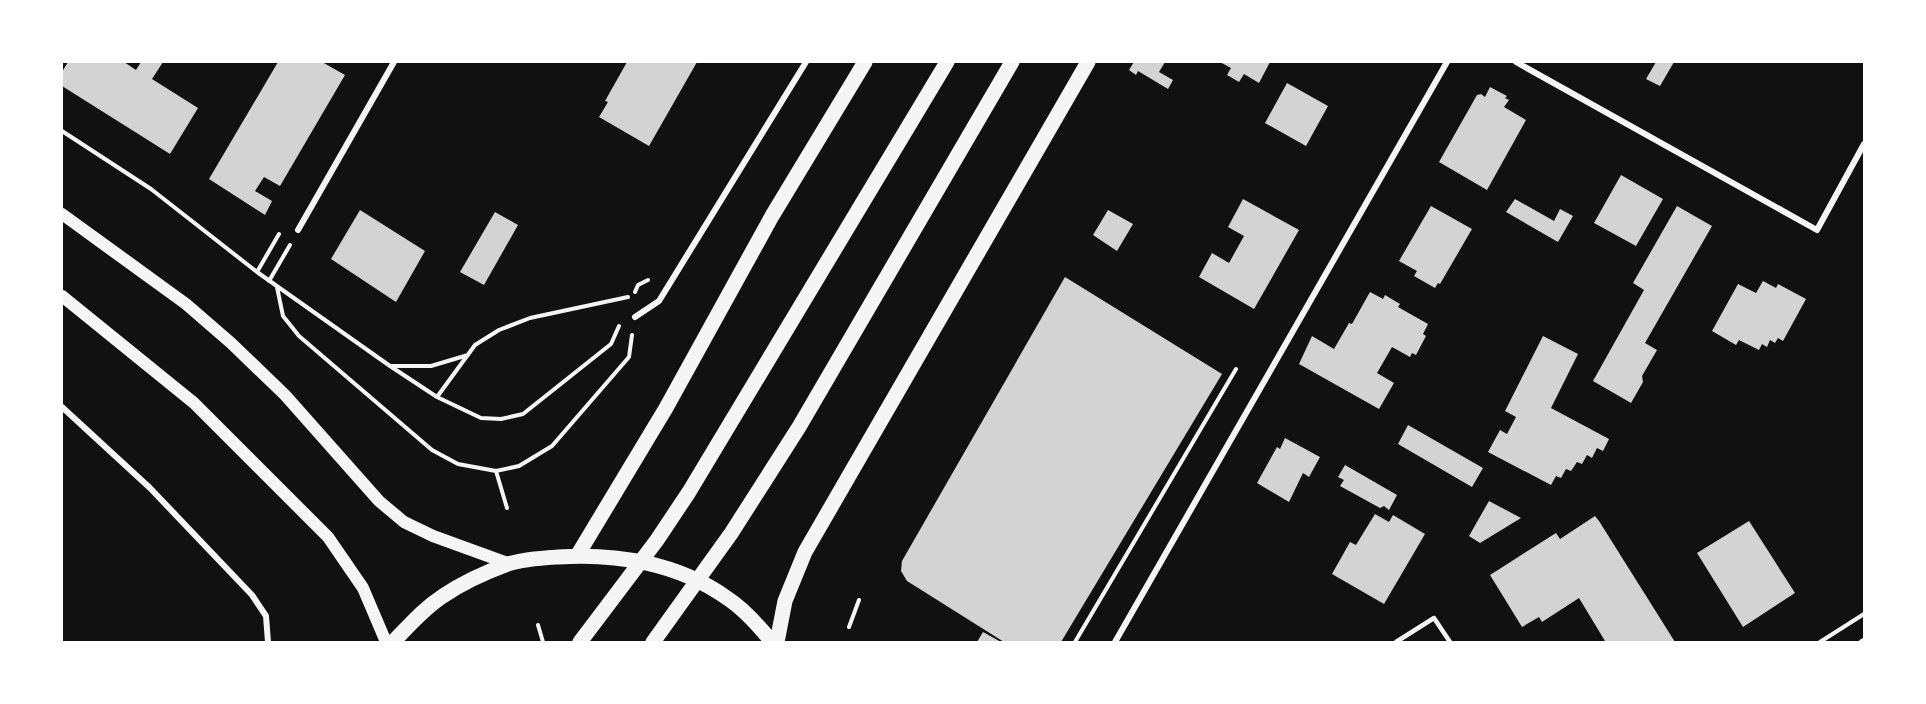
<svg xmlns="http://www.w3.org/2000/svg" width="1926" height="704" font-family="Manrope,sans-serif">
<rect width="100%" height="100%" fill="#111"/>
<!-- building -->
<path fill="#d3d3d3" d="M68 62H124L136 70 141 62H163L152 79 198 108 170 154 62 86V72Z
M278 62H322L345 75 280 186 264 177 255 191 272 201 265 215 209 179Z
M627 62H697L649 146 599 117 608 102 605 101Z
M1134 62H1165L1159 72 1173 80 1168 89 1138 71 1136 75 1129 70Z
M1220 62H1270L1259 83 1244 74 1239 82 1227 75 1231 68Z
M1656 62H1674L1660 86 1646 79Z
M1287 83 1328 106 1306 146 1265 123Z
M1490 87 1507 96 1505 98 1509 100 1504 107 1526 120 1487 190 1439 162 1477 95 1481 94 1485 97Z
M1621 175 1663 199 1636 246 1594 223Z
M1243 199 1299 230 1254 309 1199 277 1212 253 1229 263 1244 236 1228 227Z
M1515 199 1554 221 1560 209 1573 216 1558 242 1506 212Z
M1431 206 1472 229 1440 284 1438 283 1435 288 1414 276 1417 271 1399 261Z
M1677 206 1712 226 1645 343 1657 350 1642 376 1643 382 1631 403 1593 381 1644 290 1633 283Z
M360 210 425 251 396 302 331 259Z
M1108 210 1133 224 1117 251 1093 235Z
M495 212 518 225 484 285 460 272Z
M1065 277 1222 374 1061 642H1004L907 581 901 571 902 561Z
M1763 281 1776 288 1778 284 1806 299 1783 341 1778 338 1775 343 1770 340 1767 347 1762 344 1759 350 1739 340 1736 345 1712 331 1738 284 1756 293Z
M1370 292 1383 299 1385 295 1400 304 1398 307 1428 324 1423 334 1426 336 1416 355 1412 353 1410 357 1392 347 1377 373 1394 383 1379 409 1299 364 1312 336 1334 349 1349 323 1352 324Z
M1543 336 1578 354 1551 408 1609 439 1603 451 1597 448 1592 458 1587 455 1582 464 1577 462 1571 471 1566 469 1561 478 1556 476 1551 485 1488 452 1500 430 1507 434 1516 417 1505 411Z
M1408 425 1483 468 1472 487 1398 444Z
M1285 438 1320 457 1309 477 1303 473 1289 502 1257 483 1277 447 1280 449Z
M1345 465 1397 495 1389 510 1384 506 1380 508 1340 486 1344 480 1338 477Z
M1489 501 1521 518 1480 543 1469 536Z
M1375 514 1389 522 1393 515 1425 534 1384 604 1332 574 1350 542 1356 545Z
M1595 516 1599 521 1675 642H1603L1605 641 1579 598 1542 622 1539 617 1522 627 1490 575 1556 533 1560 539Z
M1749 521 1795 593 1743 627 1697 553Z
M983 632 1001 642H977Z"/>
<g fill="none" stroke-linecap="round" stroke-linejoin="round">
<!-- path -->
<path stroke="#f5f5f5" stroke-width="4" d="M62 131 151 189 257 272 390 366 437 397 481 418 501 419 523 414 611 344 619 326
M257 272 279 234
M269 281 290 245
M277 287 283 316 299 336 432 450 458 464 496 471 507 508
M635 292 638 285 648 280
M391 366H431L468 355
M437 397 475 345 499 330 530 318 628 297
M496 471 519 466 552 446 629 357 632 335
M538 625 543 642
M849 627 859 600
M1075 642 1236 369
M1820 642 1864 614"/>
<!-- service -->
<path stroke="#f5f5f5" stroke-width="4.5" d="M1396 642 1434 618 1450 642"/>
<!-- minor -->
<path stroke="#f5f5f5" stroke-width="6" d="M1516 62 1817 230 1864 144
M298 230 394 62
M635 317 659 301 806 62
M62 407 150 488 252 595 266 616 268 642
M1115 642 1447 62
M1862 642 1864 641"/>
<!-- secondary -->
<path stroke="#f5f5f5" stroke-width="12" d="M62 214 186 304 231 343 285 395 379 501 404 522 433 536 510 564
M62 296 194 403 328 537 363 588 386 642"/>
<!-- primary -->
<path stroke="#f5f5f5" stroke-width="15" d="M577 556 666 408 772 216 865 62
M393 642C409 626 423 609 443 596 462 583 486 572 508 564 523 559 542 558 558 557 616 553 678 563 727 598 744 609 759 626 772 642
M580 642 657 540 689 492 947 62
M653 642 732 532 799 427 1012 62
M777 642 785 601 805 552 1088 62"/>
</g>
<!-- border -->
<rect width="1926" height="704" fill="none" stroke="#ffffff" stroke-width="126"/>
</svg>
